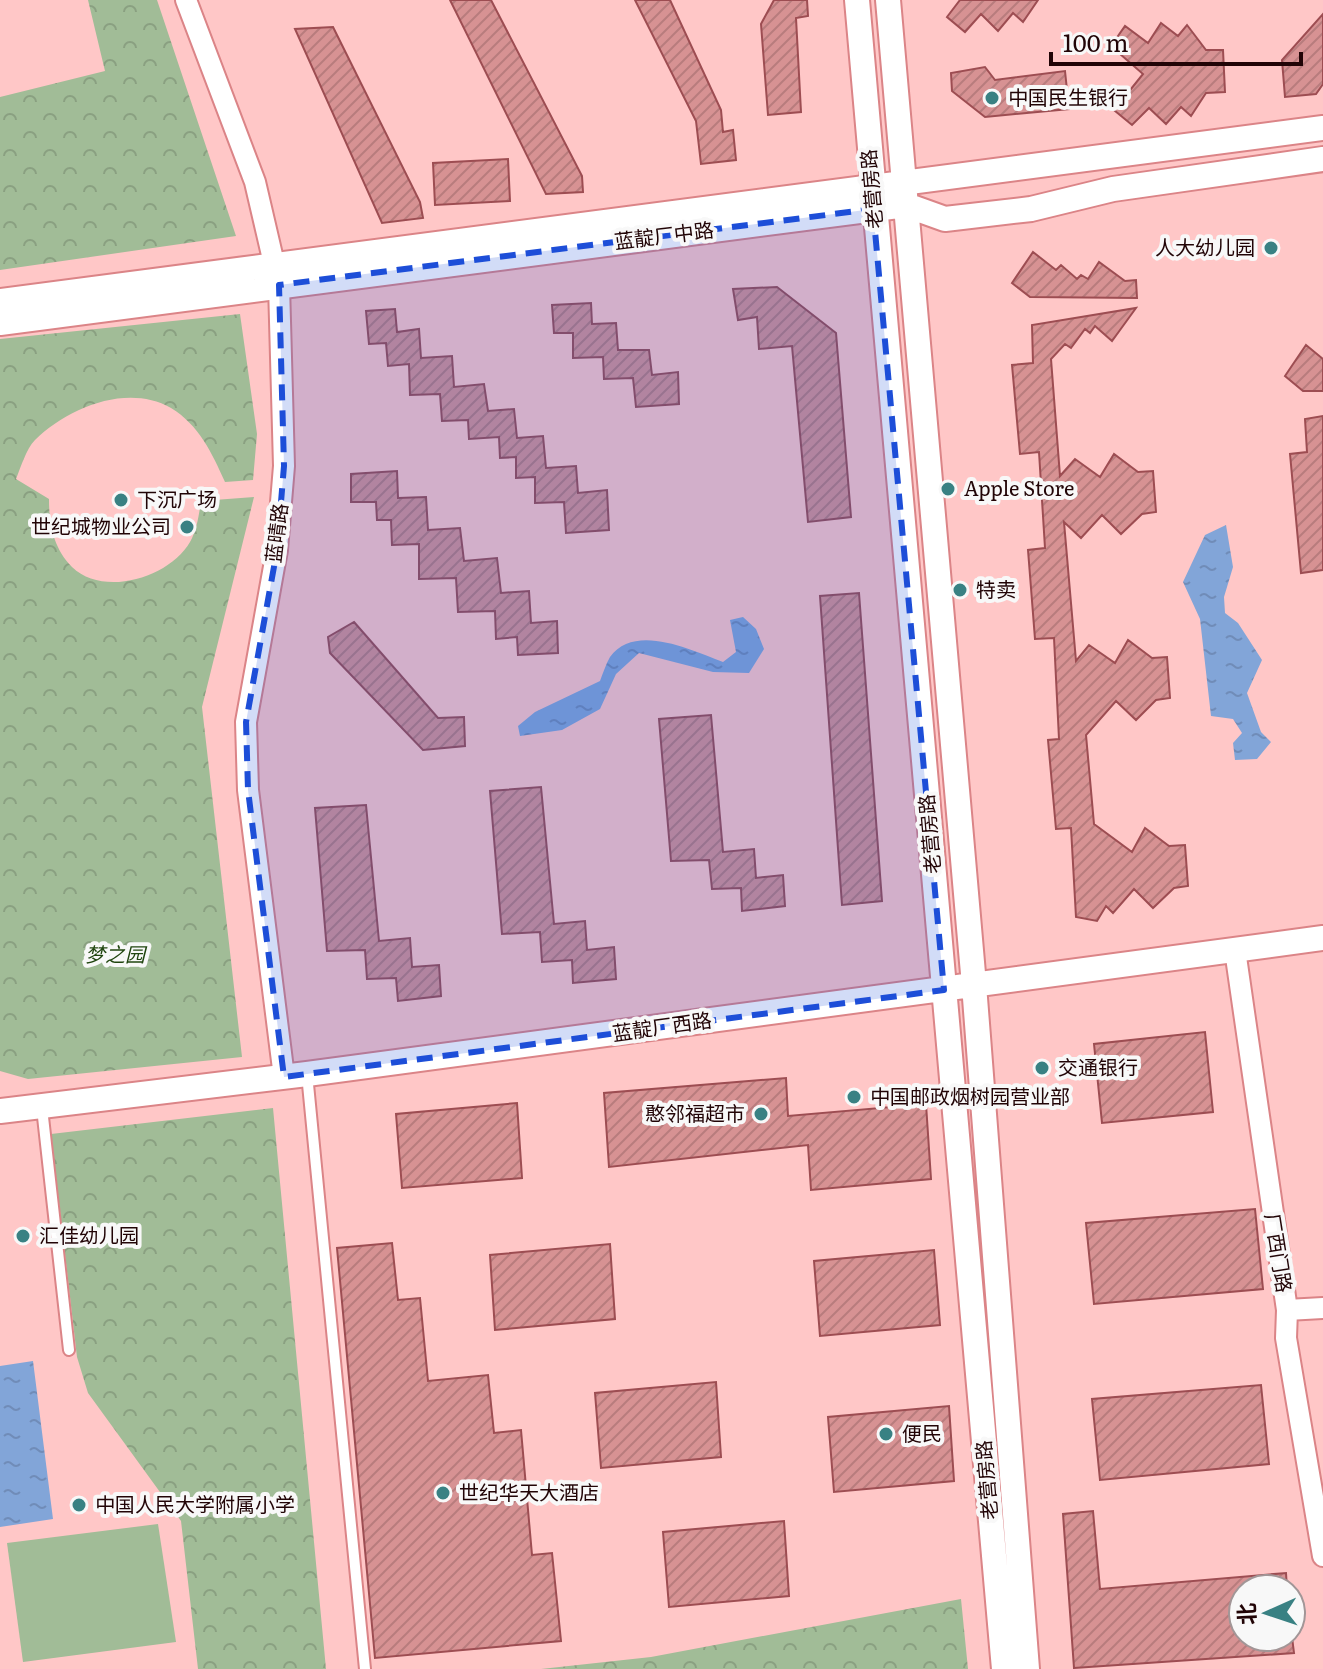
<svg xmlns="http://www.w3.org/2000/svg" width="1323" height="1669" font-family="Literata,'Noto Sans SC',serif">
<defs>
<pattern id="forest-crowns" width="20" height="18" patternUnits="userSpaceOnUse" patternTransform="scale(2)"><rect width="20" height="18" fill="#a1bc97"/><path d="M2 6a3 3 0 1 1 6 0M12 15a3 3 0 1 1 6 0" fill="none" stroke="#8aa081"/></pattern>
<pattern id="water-ripples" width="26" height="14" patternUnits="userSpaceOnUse" patternTransform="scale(2)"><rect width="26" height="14" fill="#82a5d8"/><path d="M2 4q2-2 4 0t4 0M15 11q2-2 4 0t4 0" fill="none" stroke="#708cb8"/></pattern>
<pattern id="building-hatch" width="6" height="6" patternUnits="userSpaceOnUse" patternTransform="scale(2)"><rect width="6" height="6" fill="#d79293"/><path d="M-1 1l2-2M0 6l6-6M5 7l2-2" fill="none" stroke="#b87c7d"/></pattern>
</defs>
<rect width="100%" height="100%" fill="#ffc7c7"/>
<!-- grass -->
<path fill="#a1bc97" d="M158 1524 176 1642 23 1662 7 1543Z"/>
<!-- forest -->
<path fill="url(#forest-crowns)" d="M88 0H157L236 236 0 270V97L105 71Z
M240 314 257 434 253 480 225 482C212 453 199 425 171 408 127 383 68 408 35 440 26 449 21 467 16 479L49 499C49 523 53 548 72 567 104 598 170 577 190 542 197 530 199 514 201 501L254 497 202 707 242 1057 28 1079 0 1071V339Z
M273 1108 326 1669H198L181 1521 88 1393 77 1357 51 1134Z
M961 1599 968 1669H541L651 1657Z"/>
<!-- water -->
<path fill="url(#water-ripples)" d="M1226 525 1233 567 1224 597 1225 613 1238 623 1262 660 1247 693 1261 732 1271 742 1257 759 1235 760 1233 743 1242 733 1233 719 1211 716 1200 619 1183 582 1205 535Z
M743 617 756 629 764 649 749 673 713 672 639 653 616 674 600 709 562 730 520 736 518 726 535 712 600 681C603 673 606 664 610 657 635 622 693 651 723 662L736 652 730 620Z
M33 1361 53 1519 0 1527V1366Z"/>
<!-- building -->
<path fill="url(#building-hatch)" stroke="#9d4d52" stroke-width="2" d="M450 0H491L582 176 583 192 546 194Z
M635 0H670L721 110 723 132 733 130 736 160 701 164 696 121Z
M774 0H807L808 16 796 18 801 112 768 115 761 24Z
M960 0H1038L1023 22 1013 13 998 31 981 14 965 32 947 17Z
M1323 14V84L1316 94 1285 97 1282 60Z
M1161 23 1178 36 1187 25 1206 50H1223L1225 92 1206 93 1191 116 1181 107 1166 124 1149 108 1132 125 1114 110 1143 74 1111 46 1125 26 1148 43Z
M333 27 420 202 423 218 382 223 295 29Z
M985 67 995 80 1065 71 1069 109 985 117 952 91 951 73Z
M508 159 510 201 435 205 433 163Z
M1033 252 1056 270 1061 265 1077 279 1081 275 1088 279 1099 262 1125 281 1136 280 1137 298 1030 297 1012 283Z
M777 287 836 333 851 517 808 522 792 346 759 349 757 317 738 320 733 289Z
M591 303 592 324 616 323 618 350H649L652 375 678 372 679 404 636 407 633 378 604 379 603 357 573 358V333H554L552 305Z
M1136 308 1112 341 1095 326 1090 333 1085 329 1071 348 1065 344 1051 359 1060 476 1075 459 1100 477 1114 454 1138 472 1153 471 1156 512 1142 514 1121 534 1102 515 1081 538 1064 522 1076 661 1089 645 1115 663 1128 640 1152 658 1167 657 1170 698 1156 700 1136 720 1116 701 1086 735 1094 824 1132 852 1145 828 1169 846 1185 845 1188 886 1174 888 1153 908 1134 889 1113 913 1106 906 1097 921 1076 917 1071 828 1056 829 1048 740 1059 739 1054 638 1035 639 1028 550 1045 548 1039 452 1020 454 1012 365 1033 363 1032 325Z
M395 309 397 332 419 329 421 358 452 356 454 387 484 384 488 411 514 409 517 438 543 436 546 468 576 466 578 493 607 490 609 530 566 533 564 502 535 503V477L516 478V457L500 458 499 437 469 439 468 420 442 421 440 394 410 395 409 364 388 366 386 343 369 344 366 311Z
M1306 345 1323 359V391H1303L1285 376Z
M1323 416V570L1301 573 1290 454 1307 452 1305 419Z
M397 471 398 498 426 497 428 530 460 528 464 561 497 558 501 593 529 591 531 623 557 621 558 653 518 655 517 637 496 639 495 611 458 612 456 578 419 579V544L392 545 391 520H377L376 502H351V474Z
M859 593 882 901 842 905 820 596Z
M354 622 438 718 464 717 465 746 423 750 330 653 328 637Z
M711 715 723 852 754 849 756 878 783 875 785 906 742 911 741 888 712 889 709 860 671 861 659 719Z
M541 787 554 924 585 921 587 950 614 947 616 979 573 983 572 960 542 962 540 932 502 934 490 791Z
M366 805 379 941 410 938 412 967 439 965 441 996 398 1001 396 978 367 979 365 950 327 951 315 808Z
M1205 1032 1213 1112 1102 1123 1094 1044Z
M786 1078 788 1116 926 1104 931 1179 811 1190 808 1145 609 1167 604 1093Z
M517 1103 522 1178 402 1188 396 1114Z
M1255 1209 1263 1289 1094 1304 1086 1223Z
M392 1243 398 1300 420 1298 428 1381 488 1375 494 1433 521 1430 532 1555 552 1553 561 1641 375 1658 337 1248Z
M610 1244 615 1319 495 1330 490 1255Z
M934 1250 940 1325 820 1336 814 1261Z
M716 1382 721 1457 601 1468 595 1393Z
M1261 1385 1269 1464 1100 1480 1092 1399Z
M949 1406 954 1481 834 1492 828 1417Z
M1093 1511 1100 1589 1286 1573 1287 1589H1243V1637H1292L1294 1653 1074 1668 1063 1514Z
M784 1521 789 1596 669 1607 663 1532Z"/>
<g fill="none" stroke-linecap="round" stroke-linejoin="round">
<defs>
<path id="service" d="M307 1074 365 1669
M42 1108 69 1350"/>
<path id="minor" d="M186 0 255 182 279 285 284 466 277 550 246 722 248 790 284 1077
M1235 950 1287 1310 1286 1338 1323 1556
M1287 1310 1323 1308"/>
<path id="tertiary" d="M857 0 1004 1669
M888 0 974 985 1027 1669
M0 301 1323 128
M0 323 906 205 945 219 1031 209 1113 189 1323 159
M0 1111 307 1074 1323 938"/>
</defs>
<!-- service casing -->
<use href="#service" stroke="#db8487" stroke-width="14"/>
<!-- minor casing -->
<use href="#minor" stroke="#db8487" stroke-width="24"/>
<!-- tertiary casing -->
<use href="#tertiary" stroke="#db8487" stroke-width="28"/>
<!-- service -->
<use href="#service" stroke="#fff" stroke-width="10"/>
<!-- minor -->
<use href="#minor" stroke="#fff" stroke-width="20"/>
<!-- tertiary -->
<use href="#tertiary" stroke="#fff" stroke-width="24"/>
</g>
<!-- marked area -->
<path fill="#1d4ed8" fill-opacity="0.2" stroke="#1d4ed8" stroke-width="6" stroke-dasharray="16 10" stroke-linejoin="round" d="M873 209 944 990 284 1077 248 790 246 722 277 550 284 466 279 285Z"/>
<!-- markers -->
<g fill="#398183" stroke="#f8f8f8" stroke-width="3">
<circle cx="992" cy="98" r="8"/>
<circle cx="1271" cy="248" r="8"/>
<circle cx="948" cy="489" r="8"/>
<circle cx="121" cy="500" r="8"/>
<circle cx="187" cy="527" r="8"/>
<circle cx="960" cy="590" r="8"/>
<circle cx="1042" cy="1068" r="8"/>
<circle cx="854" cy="1097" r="8"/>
<circle cx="761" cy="1114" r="8"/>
<circle cx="23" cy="1236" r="8"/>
<circle cx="886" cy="1434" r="8"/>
<circle cx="443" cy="1493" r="8"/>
<circle cx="79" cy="1505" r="8"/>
</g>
<g text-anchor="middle" stroke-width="8" stroke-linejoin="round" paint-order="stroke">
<!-- poi labels -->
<g font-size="20" fill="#210406" stroke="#f8f8f8" text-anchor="start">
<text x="1008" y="105">中国民生银行</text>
<text x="1255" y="255" text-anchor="end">人大幼儿园</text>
<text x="964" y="496">Apple Store</text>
<text x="137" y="507">下沉广场</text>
<text x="171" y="534" text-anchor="end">世纪城物业公司</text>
<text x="976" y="597">特卖</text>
<text x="1058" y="1075">交通银行</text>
<text x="870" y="1104">中国邮政烟树园营业部</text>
<text x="745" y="1121" text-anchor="end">憨邻福超市</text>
<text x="39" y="1243">汇佳幼儿园</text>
<text x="902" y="1441">便民</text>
<text x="459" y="1500">世纪华天大酒店</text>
<text x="95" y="1512">中国人民大学附属小学</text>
</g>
<!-- street labels -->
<g font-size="20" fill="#210406" stroke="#f8f8f8">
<text transform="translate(872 189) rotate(-95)" y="7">老营房路</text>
<text transform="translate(664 236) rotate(-7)" y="7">蓝靛厂中路</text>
<text transform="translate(277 533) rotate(-83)" y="7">蓝晴路</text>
<text transform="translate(930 834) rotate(-95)" y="7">老营房路</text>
<text transform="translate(662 1027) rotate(-8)" y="7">蓝靛厂西路</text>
<text transform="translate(1278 1253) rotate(81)" y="7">厂西门路</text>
<text transform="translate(987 1480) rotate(-95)" y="7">老营房路</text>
</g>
<!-- park labels -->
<g font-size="20" font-style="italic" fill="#20450f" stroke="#f8f8f8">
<text x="115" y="962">梦之园</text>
</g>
</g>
<!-- north arrow -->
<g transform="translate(1267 1613) rotate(267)"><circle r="38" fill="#f8f8f8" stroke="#a29697" stroke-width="2"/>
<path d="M0-6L14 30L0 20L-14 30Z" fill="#398183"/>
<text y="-12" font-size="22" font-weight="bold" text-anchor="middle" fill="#210406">北</text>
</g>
<!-- scale -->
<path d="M1051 52v12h250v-12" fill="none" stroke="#210406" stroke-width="4"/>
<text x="1063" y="52" font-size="24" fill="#210406" stroke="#f8f8f8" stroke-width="6" paint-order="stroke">100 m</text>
</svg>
